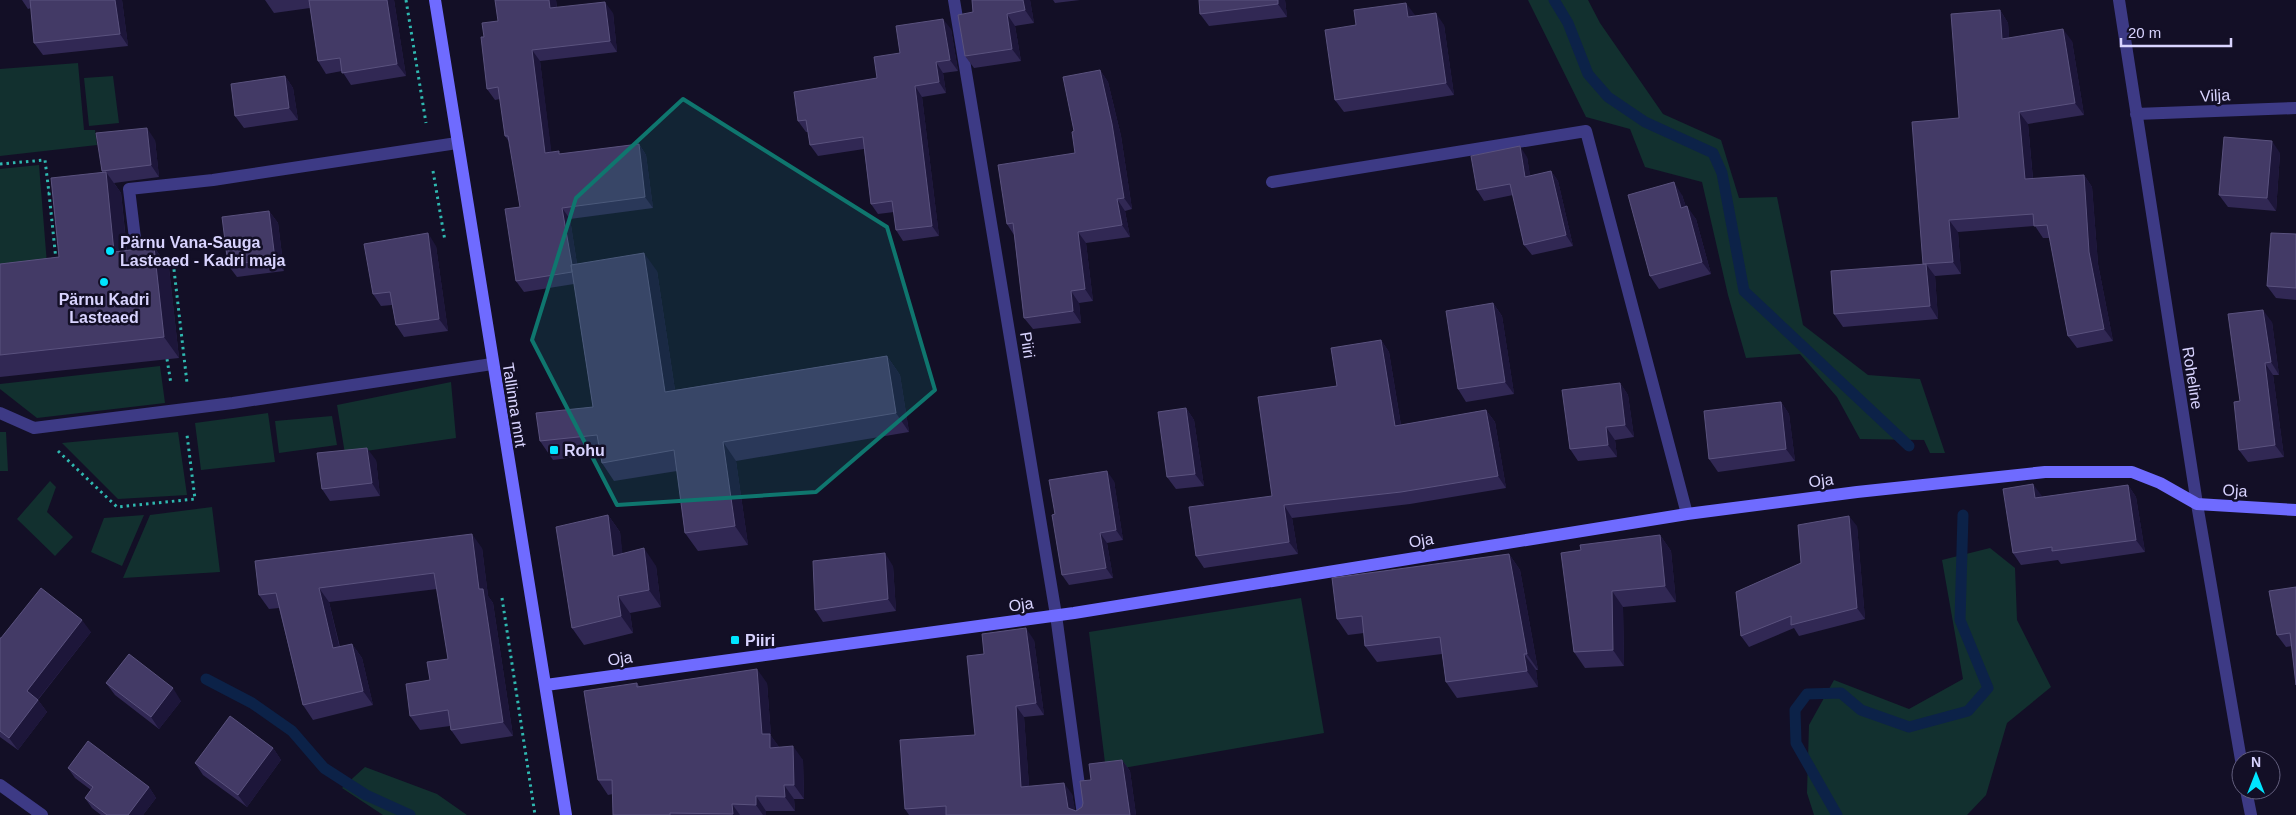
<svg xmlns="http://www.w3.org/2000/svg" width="2296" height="815" font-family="Arial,sans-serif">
<rect width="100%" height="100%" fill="#130f26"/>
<!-- green -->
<path fill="#12302f" d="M1528 0H1588L1600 23 1663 114 1721 140 1739 198 1777 197 1803 325 1868 375 1920 379 1945 453H1930L1924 440 1860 439 1837 397 1800 354 1746 358 1728 295 1702 182 1645 167 1630 129 1586 117Z
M78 63 84 130H95L97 145 0 156V69Z
M113 76 119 123 89 126 84 78Z
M39 165 47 264 0 270V169Z
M160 366 165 403 37 418 0 389V384Z
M451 382 456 438 345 454 337 405Z
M268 413 275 462 201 470 195 423Z
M332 416 337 445 279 453 275 421Z
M0 432H6L8 471H0Z
M178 432 187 495 118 499 62 443Z
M50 481 56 487 47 512 73 537 55 556 17 519Z
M212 507 220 572 123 578 150 515Z
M144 515 122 566 91 552 104 518Z
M1990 548 2015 568 2017 620 2051 687 2007 723 1986 795 1967 815H1814L1807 793 1809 725 1834 680 1909 709 1963 679 1942 560Z
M1301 598 1324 733 1106 771 1089 632Z
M365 767 437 794 467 815H383L342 788Z"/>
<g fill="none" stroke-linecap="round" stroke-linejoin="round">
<!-- stream -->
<path stroke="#0c2248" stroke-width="11" d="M1554 0 1568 23 1588 74 1608 97 1645 122 1713 153 1722 173 1744 291 1909 446
M206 679 252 703 292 731 324 768 366 795 410 815
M1837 815 1796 743 1795 710 1807 694 1841 693 1861 710 1909 727 1968 711 1988 688 1960 620 1963 515"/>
<!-- path -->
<path stroke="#2fb8b0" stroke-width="3" stroke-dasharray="2.5 4" stroke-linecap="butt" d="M406 0 426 123
M0 164 45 160 49 193
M433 171 445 241
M56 260 49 193H56
M162 262 173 261 187 383
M167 359 171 384
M58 451 117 507 195 499 187 435
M502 598 535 815"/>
<!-- lane -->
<path stroke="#3d3a85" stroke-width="12" d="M1272 182 1586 131 1687 514
M138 263 129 189 213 180 457 143
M0 413 34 428 233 403 492 364"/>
<!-- street -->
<path stroke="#3d3a85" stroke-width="12" d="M954 0 1056 615 1083 815
M2119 0 2197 504 2241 760
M2136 114 2296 108
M0 785 42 815
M2246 790 2251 815"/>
<!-- secondary -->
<path stroke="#6f6bff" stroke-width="12" d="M435 0 566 815
M546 685 1074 613 1687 514 1857 492 2045 472H2132L2160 483 2197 504 2296 510"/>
</g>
<!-- wall -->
<path fill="#312854" d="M22 0H122L128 46 43 55 34 43 31 8 28 9Z
M265 0H394L406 76 351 85 342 71 326 74 318 61 310 8 274 13Z
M556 0 557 8 613 13 617 52 540 61 551 152 561 154 639 144 646 155 653 208 570 219 577 264 657 271 675 390 887 356 900 375 909 432 736 461 748 545 698 551 685 533 677 471 614 481 602 463 600 454 553 460 540 441 593 407 574 284 524 292 516 281 520 207 510 143 505 136 500 99 495 100 487 89 484 37 498 21Z
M972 0H1030L1034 23 1015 26 1021 61 974 68 965 56 973 12Z
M1053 0H1080L1055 3Z
M1285 0 1287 17 1209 26 1200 14Z
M2000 10 2008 23 2009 38 2072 41 2084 115 2028 124 2033 179 2084 175 2092 187 2098 264 2113 341 2077 348 2068 336 2050 238H2043L2035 226 1958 232 1961 274 1935 276 1938 319 1843 327 1834 314 1923 264 1959 118Z
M1415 15V16L1444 25 1454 95 1344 112 1335 100 1356 25Z
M951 29 958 71 943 73 946 93 922 97 939 236 903 241 896 230 894 212 878 214 871 204 864 149 818 156 810 145 808 132H806L798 121 877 78 900 53Z
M1100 70 1108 82 1121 136 1132 209 1125 211 1130 237 1086 243 1093 301 1079 303 1081 323 1033 329 1024 318 1014 235 1007 224 1075 153 1074 131Z
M285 76 293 88 298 120 244 128 235 116Z
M155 140 159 177 114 183 121 193 127 250 154 247 169 268 179 358 0 377V264L59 257 102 172V171Z
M2280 153 2276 211 2228 207 2219 195Z
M1527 157 1530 176 1551 171 1558 181 1573 246 1532 255 1524 245 1513 195 1484 201 1477 190Z
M1682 195 1686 207 1696 219 1711 274 1659 289 1650 276Z
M269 211 278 223 284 271 237 277 228 265Z
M2296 234V300L2276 298 2267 286Z
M436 246 448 331 404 337 396 325 392 305 381 306 373 294Z
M1493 303 1502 316 1514 394 1466 402 1458 389Z
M2272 322 2279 375H2273L2284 457 2248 462 2239 450 2240 401Z
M1381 340 1389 352 1401 425 1486 410 1495 422 1506 488 1410 504 1292 518 1298 554 1204 568 1196 556 1272 496 1337 386Z
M1620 383 1628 395 1634 437 1615 440 1617 457 1578 461 1570 449Z
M1781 402 1789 414 1795 461 1718 472 1709 459Z
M1186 408 1194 420 1204 486 1176 489 1167 477Z
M376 460 380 496 330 501 322 489Z
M1114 481 1123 540 1107 543 1113 578 1069 585 1062 575 1055 514Z
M2128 485 2136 497 2145 552 2061 564 2058 560 2021 565 2013 553 2042 497Z
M608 515 620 532 622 554 656 566 661 607 630 613 633 633 584 645 572 628Z
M1857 526 1865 619 1799 636 1794 628 1749 647 1741 636 1801 563Z
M1660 535 1671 551 1676 602 1623 607 1624 666 1585 668 1574 652 1581 550Z
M482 548 488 596 493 603 513 736 461 744 451 730 450 726 420 730 410 716 430 680 448 659 437 589 329 602 340 647 352 644 362 658 373 705 313 720 303 705 279 608 269 609 259 595Z
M1509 554 1520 570 1538 670H1536L1538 687 1457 698 1446 682 1442 654 1377 662 1365 646 1364 633 1348 635 1337 619Z
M893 566 896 611 823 622 815 610Z
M2296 587 2292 646 2286 647 2277 635Z
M91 632 38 700 47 712 18 750 0 737V638H1Z
M1034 640 1044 715 1024 717 1029 786 1072 794 1075 811H1076L1082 807 1091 780 1122 760 1130 771 1136 815H909L905 809 975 735 984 654Z
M106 683 181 701 159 729 115 695Z
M637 683 639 686 767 683 771 736 779 747 803 760 804 799H794L795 811H766V815H613V794L608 795 598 780Z
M273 748 281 760 247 807 203 775 195 763Z
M68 768 149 787 156 798 143 815H101L92 808 85 798 91 790 75 778Z"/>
<!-- shaded-wall -->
<path fill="#1d163a" d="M115 0H122L128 46 120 34Z
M387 0H394L406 76 397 64Z
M549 0H556L558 19 550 8Z
M1023 0H1030L1034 23 1025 10Z
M1278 0H1285L1287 17 1278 4Z
M605 2 613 13 617 52 610 41Z
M1406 3 1415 15 1417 29 1408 17Z
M2000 10 2008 23 2010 51 2002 39Z
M1436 13 1444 25 1454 95 1446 83Z
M1007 14 1015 26 1021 61 1012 49Z
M943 19 951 29 958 71 950 60Z
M2063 29 2072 41 2084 115 2075 103Z
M532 50 540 61 553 164 545 153Z
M936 62 943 73 946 93 939 82Z
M1100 70 1108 82 1121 136 1132 209 1124 198Z
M285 76 293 88 298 120 289 108Z
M915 86 922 97 939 236 932 226Z
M2019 112 2028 124 2034 192 2025 179Z
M147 128 155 140 159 177 151 165Z
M2272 141 2280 153 2276 211 2267 198Z
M639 144 646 155 653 208 645 197Z
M1520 146 1527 157 1532 187 1525 177Z
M1551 171 1558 181 1573 246 1566 235Z
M106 172 121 193 129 273 114 252Z
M2084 175 2092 187 2098 264 2113 341 2104 329 2089 252Z
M1674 182 1682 195 1690 220 1681 208Z
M1117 199 1125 211 1130 237 1122 225Z
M1687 206 1696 219 1711 274 1702 262Z
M562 208 570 219 580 283 573 272Z
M269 211 278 223 284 271 275 259Z
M1949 220 1958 232 1961 274 1953 262Z
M1078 232 1086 243 1093 301 1085 289Z
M428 233 436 246 448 331 439 319Z
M154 247 169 268 179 358 164 337Z
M644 253 657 271 678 410 665 392Z
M1926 264 1935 276 1938 319 1930 306Z
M1071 291 1079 303 1081 323 1073 311Z
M1493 303 1502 316 1514 394 1505 382Z
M2263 310 2272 322 2279 375 2271 362Z
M1381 340 1389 352 1403 438 1395 426Z
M887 356 900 375 909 432 896 413Z
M2265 363 2273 375 2284 457 2275 445Z
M1620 383 1628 395 1634 437 1625 425Z
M1781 402 1789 414 1795 461 1786 449Z
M1186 408 1194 420 1204 486 1195 474Z
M1486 410 1495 422 1506 488 1498 476Z
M1606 427 1615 440 1617 457 1608 445Z
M723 442 736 461 748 545 735 526Z
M367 448 376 460 380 496 372 483Z
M1107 471 1114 481 1123 540 1116 530Z
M2033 484 2042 496 2044 510 2035 498Z
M2128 485 2136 497 2145 552 2136 540Z
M1284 505 1292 518 1298 554 1289 542Z
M608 515 620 532 625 573 613 556Z
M1849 516 1857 526 1865 619 1857 608Z
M1100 533 1107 543 1113 578 1106 568Z
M472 534 482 548 488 596 493 603 513 736 503 722 479 589Z
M1660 535 1671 551 1676 602 1665 586Z
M644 548 656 566 661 607 649 590Z
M885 553 893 566 896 611 888 599Z
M1509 554 1520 570 1538 670 1527 654Z
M319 588 329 602 343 663 333 648Z
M1612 591 1623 607 1624 666 1613 650Z
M618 596 630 613 633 633 621 616Z
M82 620 91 632 35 703 27 691Z
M1026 628 1034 640 1044 715 1036 703Z
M352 644 362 658 373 705 363 691Z
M1524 654 1536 670 1538 687 1527 671Z
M757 669 767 683 771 736 780 748H770L762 734Z
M173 688 181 701 159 729 151 717Z
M38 700 47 712 18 750 9 738Z
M1016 706 1024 717 1030 799 1021 787Z
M793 746 803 760 804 799 794 785Z
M273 748 281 760 247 807 238 795Z
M1122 760 1130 771 1136 815H1130Z
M1064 783 1072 794 1076 815 1068 808Z
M784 785 794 799 795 811 785 797Z
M149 787 156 798 143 815H128Z
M756 796 766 811V815H763L756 805Z
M732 804 740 815H733V814Z"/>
<!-- building -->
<path fill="#433a66" stroke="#5a527e" d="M30 0H115L120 34 34 43Z
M309 0H387L397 64 342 73 340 58 318 61Z
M495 0H549L550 8 605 2 610 41 532 50 545 153 559 151V154L639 144 645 197 562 208 572 265H571L572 272 516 281 505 209 520 207 508 136H505L498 87 487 89 481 37H484L482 23 498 21Z
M972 0H1023L1025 10 1007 14 1012 49 965 56 958 15 973 12Z
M1199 0H1278V4L1200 14Z
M1406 3 1408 17 1436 13 1446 83 1335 100 1325 30 1356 25 1354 10Z
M2000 10 2002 39 2063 29 2075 103 2019 112 2025 179 2084 175 2089 252 2104 329 2068 336 2047 225 2034 226 2033 214 1949 220 1953 262 1923 264 1912 122 1959 118 1951 14Z
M943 19 950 60 936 62 939 82 915 86 932 226 896 230 892 201 871 204 863 137 810 145 806 120 798 121 794 92 877 78 874 57 900 53 896 26Z
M1100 70 1112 124 1124 198 1117 199 1122 225 1078 232 1085 289 1071 291 1073 311 1024 318 1013 223 1007 224 998 165 1075 153 1072 132 1074 131 1063 77Z
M285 76 289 108 235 116 231 84Z
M147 128 151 165 102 171 96 133Z
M2224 137 2272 141 2267 198 2219 195Z
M1520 146 1525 177 1551 171 1566 235 1524 245 1510 184 1477 190 1471 156Z
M106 172 114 252 154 247 164 337 0 355V264L59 257 51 178Z
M1674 182 1681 208 1687 206 1702 262 1650 276 1628 195Z
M269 211 275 259 228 265 222 217Z
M428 233 439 319 396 325 390 292 373 294 364 244Z
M2271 233 2296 234V288L2267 286Z
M644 253 665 392 887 356 896 413 723 442 735 526 685 533 674 450 602 463 597 435 540 441 536 413 593 407 571 265Z
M1926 264 1930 306 1834 314 1831 271Z
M1493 303 1505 382 1458 389 1446 311Z
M2263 310 2271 362 2265 363 2275 445 2239 450 2234 402 2240 401 2228 314Z
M1381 340 1395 426 1486 410 1498 476 1401 492 1284 505 1289 542 1196 556 1189 507 1272 496 1258 397 1337 386 1331 348Z
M1620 383 1625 425 1606 427 1608 445 1570 449 1562 390Z
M1781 402 1786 449 1709 459 1704 411Z
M1186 408 1195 474 1167 477 1158 412Z
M367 448 372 483 322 489 317 453Z
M1107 471 1116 530 1100 533 1106 568 1062 575 1052 515 1055 514 1049 480Z
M2033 484 2035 498 2128 485 2136 540 2052 551V547L2013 553 2003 489Z
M608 515 613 556 644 548 649 590 618 596 621 616 572 628 556 527Z
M1849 516 1857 608 1791 625V616L1741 636 1736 592 1801 563 1798 525Z
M472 534 479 589H483L503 722 451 730 448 710 410 716 406 684 430 680 427 662 448 659 434 573 319 588 333 648 352 644 363 691 303 705 276 593 259 595 255 561Z
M1660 535 1665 586 1612 591 1613 650 1574 652 1561 553 1581 550 1580 545Z
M885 553 888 599 815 610 813 561Z
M1509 554 1527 654H1524L1527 671 1446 682 1440 637 1365 646 1362 616 1337 619 1332 578Z
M2296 587V685L2290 633 2277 635 2269 591Z
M41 588 82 620 27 691 38 700 9 738 0 731V638H1Z
M1026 628 1036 703 1016 706 1021 787 1064 783 1068 808 1076 811 1082 807 1083 803 1080 781 1091 780 1089 764 1122 760 1130 815H946V806L905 809 900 740 975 735 967 656 984 654 982 634Z
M129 654 173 688 151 717 106 683Z
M757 669 762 734H770V748L793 746 794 785H784L785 797 756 796V805L732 804 733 814 670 813V815H613L612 780H598L584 691 637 683V687Z
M230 716 273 748 238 795 195 763Z
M88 741 149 787 128 815H107L85 798 93 787 68 768Z"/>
<!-- marked area -->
<path fill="#0f766e" fill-opacity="0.2" stroke="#0f766e" stroke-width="4" stroke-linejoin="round" d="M683 99 887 227 935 390 816 492 617 505 532 340 576 198Z"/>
<!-- markers -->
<g fill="#00e5ff" stroke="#130f26" stroke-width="2">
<circle cx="110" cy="251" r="5"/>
<circle cx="104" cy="282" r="5"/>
<rect x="549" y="445" width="10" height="10" rx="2.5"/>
<rect x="730" y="635" width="10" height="10" rx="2.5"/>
</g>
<g text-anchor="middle" stroke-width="5" stroke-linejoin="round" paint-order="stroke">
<!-- street labels -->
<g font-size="16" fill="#d9d4ff" stroke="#130f26">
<text transform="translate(2215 95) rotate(-3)" y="6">Vilja</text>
<text transform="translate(1028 345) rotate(81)" y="6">Piiri</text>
<text transform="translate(2193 378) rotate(81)" y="6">Roheline</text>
<text transform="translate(515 405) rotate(81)" y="6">Tallinna mnt</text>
<text transform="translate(1821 480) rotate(-7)" y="6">Oja</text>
<text transform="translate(2235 490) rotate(3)" y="6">Oja</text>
<text transform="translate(1421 540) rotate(-9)" y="6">Oja</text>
<text transform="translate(1021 604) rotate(-8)" y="6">Oja</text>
<text transform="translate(620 658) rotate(-8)" y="6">Oja</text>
</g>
<!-- poi labels -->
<g font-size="16" font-weight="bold" fill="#d9d4ff" stroke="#130f26" text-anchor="start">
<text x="120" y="248">Pärnu Vana-Sauga<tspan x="120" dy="18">Lasteaed - Kadri maja</tspan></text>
<text x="104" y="305" text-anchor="middle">Pärnu Kadri<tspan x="104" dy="18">Lasteaed</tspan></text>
<text x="564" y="456">Rohu</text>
<text x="745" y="646">Piiri</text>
</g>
</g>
<!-- north arrow -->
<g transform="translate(2256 775)"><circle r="24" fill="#130f26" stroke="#625e7d"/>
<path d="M0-4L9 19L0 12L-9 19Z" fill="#00e5ff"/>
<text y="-8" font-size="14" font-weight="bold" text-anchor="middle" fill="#d9d4ff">N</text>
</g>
<!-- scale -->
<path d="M2121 38v8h110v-8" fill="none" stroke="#d9d4ff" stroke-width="2.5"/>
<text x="2128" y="38" font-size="15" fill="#d9d4ff" stroke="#130f26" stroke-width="4" paint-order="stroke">20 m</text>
</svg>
